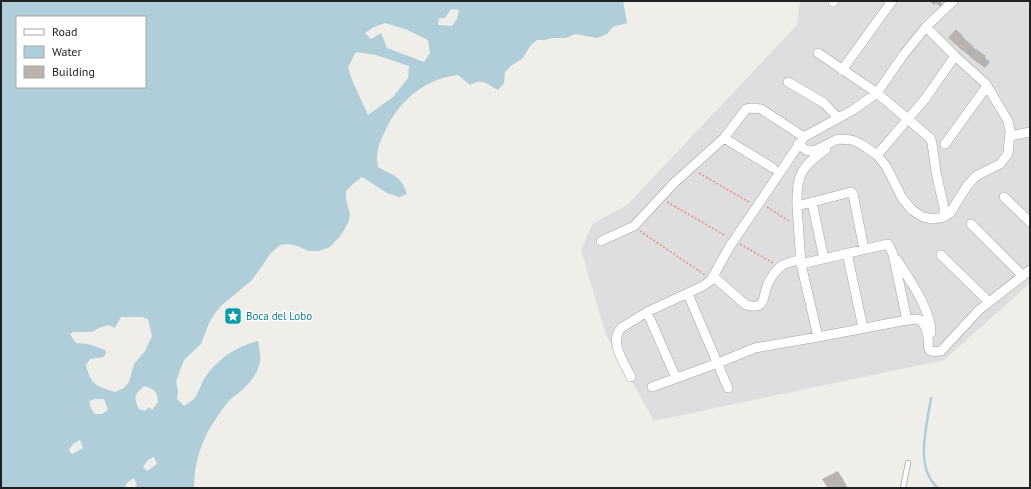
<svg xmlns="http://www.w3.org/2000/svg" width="1031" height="489" font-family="'PT Sans',sans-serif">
<rect width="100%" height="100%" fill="#f0eee9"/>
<!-- residential -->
<path fill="#dfdede" d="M800 1H1030V283L944 360 654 421 606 335 581 250 592 224 627 205 797 25Z"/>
<!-- water -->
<path fill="#afced9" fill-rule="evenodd" d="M1 1H623L627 23 613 27 607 34 597 38 575 34 566 38H552L545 40H537L531 45 522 59 512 65 505 72 504 83 498 90C486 84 483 78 470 85L458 75C424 79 399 101 385 131 379 143 375 154 378 167 393 176 401 175 407 194L399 197 387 193 362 177 353 184 346 191V199L350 215 348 223 342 234 330 247 319 251H309L297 246 288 244 280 245 271 253 252 280 222 305 216 312 209 323 201 344 184 360 176 381 178 391 177 399 184 406C187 404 191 401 194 399 198 394 201 385 204 379 217 359 235 347 258 341 259 347 261 356 260 362 258 373 250 383 242 390 238 394 232 397 228 402 206 430 195 452 194 488H134L137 486 134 478 128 482 124 488H1ZM451 9 459 10 457 19 452 26 438 25 439 18H445ZM17 17H145V87H17ZM385 23 405 29 428 40 430 53 424 62 387 48 381 33 371 39 365 33 374 27ZM356 52 376 55 409 66 408 78 393 97 368 115 352 80 348 67ZM121 317H142L148 319 152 336 145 351 134 364 129 382 124 388 115 392C96 386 91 385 86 365L90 359 103 357 106 354 105 350 88 344 76 343 70 334 73 332H92L99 328 109 325 115 328ZM144 386C155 390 157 390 158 402L152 410 149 407 145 411 139 409C133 398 135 394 144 386ZM95 399H104L108 410 102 414H95L91 409 89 401ZM80 440 83 448 72 454 69 450 73 444ZM154 457 157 464 147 471 143 467 148 460Z"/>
<!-- shadow -->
<path fill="#0003" d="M929 1H939L944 6 942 8 936 3 934 5Z
M956 31 968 42H967L990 62 985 68 954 43Z
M837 472 842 477 848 488H829Z"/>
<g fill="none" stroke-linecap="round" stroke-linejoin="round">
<!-- stream -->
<path stroke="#afced9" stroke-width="2.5" d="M931 398C927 425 914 468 938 488"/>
</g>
<!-- building -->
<path fill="#b9b4af" d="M933 1H941V2L938 5Z
M956 29 963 36 956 45 948 38Z
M964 39 973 46 967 54 958 47Z
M976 49 986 56 979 64 970 57Z
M838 471 846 487 843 488H828L822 479Z"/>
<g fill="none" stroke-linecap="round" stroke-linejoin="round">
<defs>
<path id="lane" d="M903 488 908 463"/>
<path id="street" d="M833 2 834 1
M818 53 877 93 930 138 932 143 936 172 944 208V217
M842 70 892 1
M788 82 824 103 838 118
M1010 136 1030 132
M724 138 773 168
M798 144 806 150 810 151 816 150 838 139 852 140 861 144 877 155 886 166 902 198 912 210 923 217 933 219 944 217 950 213 967 186 976 176 1000 164 1008 154 1010 131 1008 121 986 84 955 56 926 27
M945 144 987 86
M877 155 925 99 955 56
M1004 197 1030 222
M812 202 824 259
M797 206C796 175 801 167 826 149
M971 224 1023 276
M601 241 634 226 674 183 724 138 746 109 750 108 761 109 804 137
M847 253 863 328
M941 255 989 302
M897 260C909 279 931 309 931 333
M801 264 888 244 893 254 907 320
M713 276 746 305C766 310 762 299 767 286 770 279 774 272 780 267 785 263 794 261 801 260
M688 294 728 388
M647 312 676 378
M818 337 801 264 797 206 851 192 853 194 864 249
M631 377C624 362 609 343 621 328L647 312 703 286 711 280 730 246 804 137 853 110 877 93 904 54 926 27 953 1
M652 387 718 363 755 348 818 337 907 320C910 320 914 319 917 319 924 320 927 331 928 337 929 349 925 353 941 351L979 310 1030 270"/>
</defs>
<!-- lane casing -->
<use href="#lane" stroke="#a2a2a2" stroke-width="6"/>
<!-- street casing -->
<use href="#street" stroke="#a2a2a2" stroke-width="10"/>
<!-- path -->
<path stroke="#eb8d7f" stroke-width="1.5" stroke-dasharray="2 2" stroke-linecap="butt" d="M699 173 749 202
M667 202 726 236
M767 207 789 221
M640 231 705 275
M740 244 773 263"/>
<!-- lane -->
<use href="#lane" stroke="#fff" stroke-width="4.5"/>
<!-- street -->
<use href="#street" stroke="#fff" stroke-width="9"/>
</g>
<!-- icons -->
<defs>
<symbol id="sight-square" viewBox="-11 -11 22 22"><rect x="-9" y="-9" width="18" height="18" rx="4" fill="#0f9aa8" stroke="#fff"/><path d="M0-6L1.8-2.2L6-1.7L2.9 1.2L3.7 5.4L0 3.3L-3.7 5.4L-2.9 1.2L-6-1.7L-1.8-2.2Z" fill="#fff"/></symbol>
</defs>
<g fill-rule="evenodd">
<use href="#sight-square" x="223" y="306" width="20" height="20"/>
</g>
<g text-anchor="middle" stroke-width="3" stroke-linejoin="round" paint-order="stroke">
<!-- culture labels -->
<g font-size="11" fill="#0d838f" stroke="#fff" text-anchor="start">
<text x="246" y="320">Boca del Lobo</text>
</g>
</g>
<!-- border -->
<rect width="1031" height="489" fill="none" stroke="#212121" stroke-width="4"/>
<!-- legend -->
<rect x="16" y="16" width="130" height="72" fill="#ffffff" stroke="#a6a6a6"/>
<rect x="24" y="29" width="20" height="6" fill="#ffffff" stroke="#a6a6a6"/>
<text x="52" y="36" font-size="12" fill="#212121">Road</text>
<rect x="24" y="46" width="20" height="12" fill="#afced9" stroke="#a6a6a6"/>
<text x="52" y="56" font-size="12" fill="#212121">Water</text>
<rect x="24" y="66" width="20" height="12" fill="#b9b4af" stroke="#a6a6a6"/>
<text x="52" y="76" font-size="12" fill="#212121">Building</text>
</svg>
